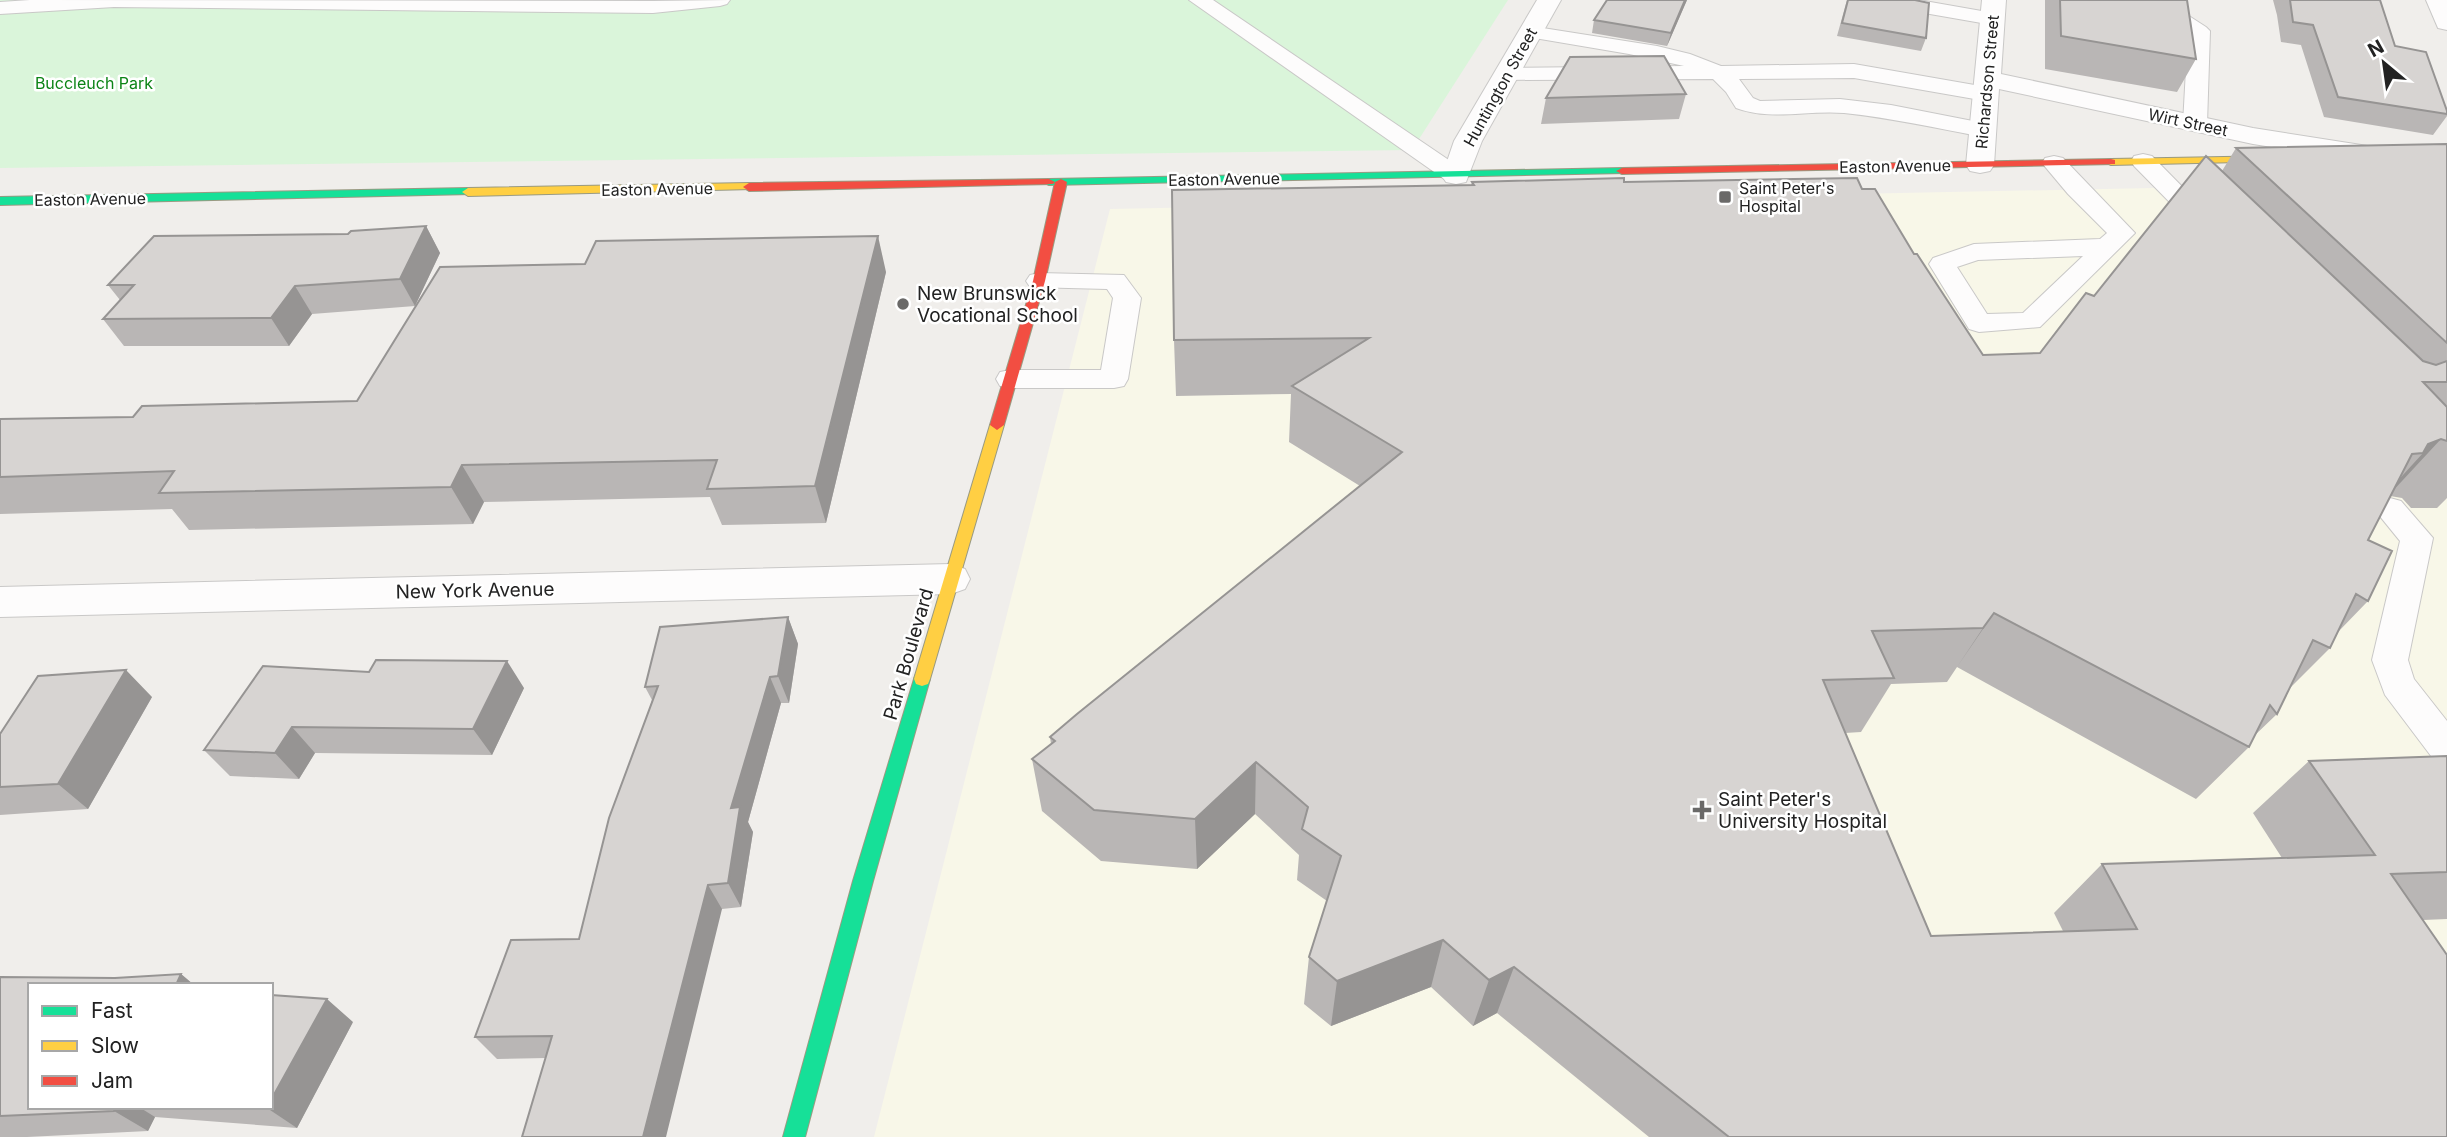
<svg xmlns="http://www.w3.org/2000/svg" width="2447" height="1137" font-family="Inter,sans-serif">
<rect width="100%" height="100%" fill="#f0eeeb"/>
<!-- education -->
<path fill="#f8f7e8" d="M2447 182V1137H874L1110 209Z"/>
<!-- park -->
<path fill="#daf5da" d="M0 0H1508L1412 150 0 168Z"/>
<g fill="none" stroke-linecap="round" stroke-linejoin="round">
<defs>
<path id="lane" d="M30 0 653 1 730 0 727 4 720 6 653 13 114 7 0 14V2Z
M1189 0H1213L1465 171 1468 176 1465 181 1456 183 1447 181Z
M1874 0H1919L1993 13 2000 15 2003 19 2000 23 1993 25 1884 6 1877 4Z
M2110 0H2151L2172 5 2206 27 2210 31 2207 124 2203 129H2187L2183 124 2188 33 2158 14 2113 4Z
M1530 26 1657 46 1690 54 1721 66 1854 64 1986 87 1994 89 1997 94 1994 99 1986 101 1854 78 1739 79 1753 98 1760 101 1840 99 1891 105 1983 123 1991 125 1995 130 1991 135 1983 137C1937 128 1891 118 1844 113 1807 110 1771 121 1736 108L1726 92 1713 79 1497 80 1494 75 1497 70 1505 68 1684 66 1629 54 1523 36 1519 32 1523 28Z
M2143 154 2152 156 2217 222 2221 227 2217 232 2208 235 2199 232 2134 166 2131 161 2134 156Z
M2054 156 2063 158 2135 233 2040 327 1979 332 1969 329 1929 264 1933 258 1974 244 2100 239 2107 233 2068 194 2042 163 2045 158ZM2083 256 2023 313 1987 314 1957 267 1978 260Z
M1039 273 1124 275 1141 298 1128 379 1124 386 1114 388H1010L1000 386 996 379 1000 372 1010 370H1101L1113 298 1107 289 1030 287 1026 281 1030 275Z
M2390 498 2401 501 2433 538 2408 660 2414 679 2447 721V765L2434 760 2385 695 2372 660 2400 541 2374 509 2379 501Z"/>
<path id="street" d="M1537 0H1561L1482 141 1466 182 1456 184 1446 182 1442 176 1454 141Z
M1982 0H2006L2001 74 2253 128 2374 147 2384 149 2388 155 2384 161 2374 163 2253 144 1999 89 1994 165 1990 171 1980 173 1970 171 1966 165Z
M2426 0H2447V30L2438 28Z
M951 564 965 569 970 579 965 589 951 594 0 617V587Z"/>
<path id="fast" d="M1622 168 1626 169V173L1049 185 1043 182 1049 179Z
M468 188 474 192 472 194 0 205V197Z
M922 672 928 674 930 679 873 881 805 1137H783L853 881 914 679 916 674Z"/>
<path id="slow" d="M2280 156 2286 159 2284 161 2111 165 2105 162 2111 159Z
M749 183 755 187 753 189 468 196 462 192 468 188Z
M997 420 1004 425 930 679 928 684 922 686 916 684 914 679 990 425Z"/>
<path id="jam" d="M2111 159 2115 160V164L1622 174 1616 171 1622 168Z
M1049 179 1055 182 1053 184 749 191 743 187 749 183Z
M1061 179 1067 182 1045 281 1004 425 997 430 990 425 1033 281 1055 182Z"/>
</defs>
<!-- lane casing -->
<use href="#lane" stroke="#c9c8c7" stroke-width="2"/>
<!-- street casing -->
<use href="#street" stroke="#c9c8c7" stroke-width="2"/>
<!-- fast casing -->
<use href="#fast" stroke="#999a82" stroke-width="2"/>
<!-- slow casing -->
<use href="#slow" stroke="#999a82" stroke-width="2"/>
<!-- jam casing -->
<use href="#jam" stroke="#999a82" stroke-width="2"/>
<!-- lane -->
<use href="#lane" fill="#fdfcfc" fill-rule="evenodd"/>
<!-- street -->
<use href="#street" fill="#fdfcfc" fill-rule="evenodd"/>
<!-- fast -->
<use href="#fast" fill="#16e098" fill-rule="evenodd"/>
<!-- slow -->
<use href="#slow" fill="#ffcf43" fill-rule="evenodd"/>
<!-- jam -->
<use href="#jam" fill="#f24e42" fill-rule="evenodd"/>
</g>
<!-- wall -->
<path fill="#b9b6b5" d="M1607 0H1687L1667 46 1592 33 1594 20Z
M1847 0H1915L1926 38 1921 51 1837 36Z
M2045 0H2187L2196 59 2177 92 2045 69Z
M2273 0H2380L2395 46 2447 111V116L2433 135 2324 117 2301 45 2281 42 2277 15Z
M1686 94 1679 119 1541 124 1546 98Z
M2447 144V498L2437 508H2411L2402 498 2390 496 2368 540V601L2337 633 2330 648 2290 688 2277 714 2253 737 2249 747 2196 799 1957 667 1947 682 1891 684 1861 732 1845 733 1931 936 2063 931 2054 913 2102 864 2282 858 2253 813 2309 761 2447 756V919L2423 920 2447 1137H1649L1497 1013 1473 1026 1431 987 1331 1026 1304 1004 1309 957 1327 901 1297 880 1299 855 1255 814 1197 869 1101 861 1042 811 1032 759 1051 744 1050 737 1360 486 1289 442 1291 394 1176 396 1174 340 1471 185 1472 182H1624L1862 189 1914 254 1983 355 2040 353 2094 296 2222 171 2236 148Z
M426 226 440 253 415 306 312 314 289 346H124L103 319 120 300 108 285 348 234Z
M886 272 826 523 722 525 710 497 484 502 473 524 189 530 172 509 0 514V419L133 417 357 401Z
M788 617 798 644 789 703H781L748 822 753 832 741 907 722 909 546 1058 497 1059 475 1037 579 939 652 700 645 687Z
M369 672 524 688 492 755 315 753 299 779 230 776 204 750Z
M152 697 88 809 0 815V734Z
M181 974 194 985H30V1107H271L353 1022 297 1128 155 1117 148 1131 27 1137H0V977L115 978Z"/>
<!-- shaded-wall -->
<path fill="#969493" d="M1685 0H1687L1667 46 1671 33Z
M426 226 440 253 415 306 400 279Z
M878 236 886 272 826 523 815 486Z
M295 286 312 314 289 346 271 318Z
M2441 439 2389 495 2382 498 2423 453 2428 444Z
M462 465 484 502 473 524 451 487Z
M1994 613 1957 667 1947 682 1983 628Z
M788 617 798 644 789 703 778 676Z
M507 661 524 688 492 755 473 729Z
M126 670 152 697 88 809 58 784Z
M770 677 781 703 748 822 753 832 741 907 728 883 731 808Z
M292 727 315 753 299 779 275 753Z
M1256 762 1255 814 1197 869 1195 819Z
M708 885 722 909 666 1137H643Z
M1443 940 1431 987 1331 1026 1337 981Z
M1514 967 1497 1013 1473 1026 1489 980Z
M181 974 194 985H176Z
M327 999 353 1022 297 1128 267 1108 271 1107V1100Z
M116 1107H139L155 1117 148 1131 114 1111Z"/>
<!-- building -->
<path fill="#d7d4d2" stroke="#969493" stroke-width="2" d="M1607 0H1685L1671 33 1594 20Z
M1848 0H1915L1929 3 1926 38 1842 23Z
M2060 0H2187L2196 59 2061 36Z
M2290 0H2380L2395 46 2426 52 2447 111V114L2338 97 2313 25 2293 22Z
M1664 56 1686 94 1546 98 1570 57Z
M2447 144V343L2236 148Z
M2206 156 2423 361 2436 365 2447 361V382H2423L2447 407V441L2441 439 2428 444 2423 453 2412 454 2368 540 2392 551 2368 601 2356 594 2330 648 2313 640 2277 714 2270 705 2249 747 1994 613 1983 628 1872 631 1894 678 1823 680 1931 936 2137 929 2102 864 2375 855 2309 761 2447 756V872L2391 874 2447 955V1137H1729L1514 967 1489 980 1443 940 1337 981 1309 957 1341 856 1302 829 1308 807 1256 762 1195 819 1094 810 1032 759 1055 741 1050 737 1077 714 1402 452 1292 386 1369 338 1174 340 1172 190 1474 185 1472 182 1624 178V182L1857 178 1862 189H1875L1914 254H1917L1983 355 2040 353 2086 293 2094 296Z
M426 226 400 279 295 286 271 318 103 319 134 285H108L154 236 348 234 351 231Z
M878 236 815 486 707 489 717 460 462 465 451 487 159 493 174 471 0 477V419L133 417 142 406 357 401 440 267 585 264 596 241Z
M788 617 778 676 770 677 731 808 740 807 728 883 708 885 643 1137H522L552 1036 475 1037 511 940 579 939 609 818 658 686 645 687 660 627Z
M376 660 507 661 473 729 292 727 275 753 204 750 263 666 369 672Z
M126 670 58 784 0 787V734L38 676Z
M181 974 176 985H30V1107H116L114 1111 0 1116V977L115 978Z
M271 995 327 999 271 1100Z"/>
<!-- markers -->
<g fill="#6a6968" stroke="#fff" stroke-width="2.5">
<rect x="1718" y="190" width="14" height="14" rx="3.5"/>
<circle cx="903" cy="304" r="7"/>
<path d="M1698.5 799.5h7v7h7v7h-7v7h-7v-7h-7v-7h7z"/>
</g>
<g text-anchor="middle" stroke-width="5" stroke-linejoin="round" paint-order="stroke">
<!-- far-street labels -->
<g font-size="16" fill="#222" stroke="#fff">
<text transform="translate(1987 82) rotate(-85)" y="6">Richardson Street</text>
<text transform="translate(1500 87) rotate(-61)" y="6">Huntington Street</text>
<text transform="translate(2188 122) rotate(12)" y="6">Wirt Street</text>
<text transform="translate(1895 166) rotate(-1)" y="6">Easton Avenue</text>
<text transform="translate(1224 179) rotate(-1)" y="6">Easton Avenue</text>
<text transform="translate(657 189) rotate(-1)" y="6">Easton Avenue</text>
<text transform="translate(90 199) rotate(-1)" y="6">Easton Avenue</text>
</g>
<!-- far-park labels -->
<g font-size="16" fill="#0c8416" stroke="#fff">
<text x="94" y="89">Buccleuch Park</text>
</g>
<!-- far-poi labels -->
<g font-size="16" fill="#222" stroke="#fff" text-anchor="start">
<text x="1739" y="194">Saint Peter's<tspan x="1739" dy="18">Hospital</tspan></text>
</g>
<!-- poi labels -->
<g font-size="19" fill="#222" stroke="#fff" text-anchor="start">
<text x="917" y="300">New Brunswick<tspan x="917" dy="22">Vocational School</tspan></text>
<text x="1718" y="806">Saint Peter's<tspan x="1718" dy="22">University Hospital</tspan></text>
</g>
<!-- street labels -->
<g font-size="19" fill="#222" stroke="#fff">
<text transform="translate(475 590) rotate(-1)" y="7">New York Avenue</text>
<text transform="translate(908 654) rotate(-74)" y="7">Park Boulevard</text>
</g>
</g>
<!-- legend -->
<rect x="28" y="983" width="245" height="126" fill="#ffffff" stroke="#a7a7a7" stroke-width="2"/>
<rect x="42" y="1006" width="35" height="10" fill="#16e098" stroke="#a7a7a7" stroke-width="2"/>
<text x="91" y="1018" font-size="21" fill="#222222">Fast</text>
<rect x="42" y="1041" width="35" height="10" fill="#ffcf43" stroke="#a7a7a7" stroke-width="2"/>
<text x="91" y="1053" font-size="21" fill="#222222">Slow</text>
<rect x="42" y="1076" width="35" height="10" fill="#f24e42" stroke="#a7a7a7" stroke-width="2"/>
<text x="91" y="1088" font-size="21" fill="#222222">Jam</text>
<!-- north arrow -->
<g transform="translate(2384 63) rotate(331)" stroke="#ffffff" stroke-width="5" paint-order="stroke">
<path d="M0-5L12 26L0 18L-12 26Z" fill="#222222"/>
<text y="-10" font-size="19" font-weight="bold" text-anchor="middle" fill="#222222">N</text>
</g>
</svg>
